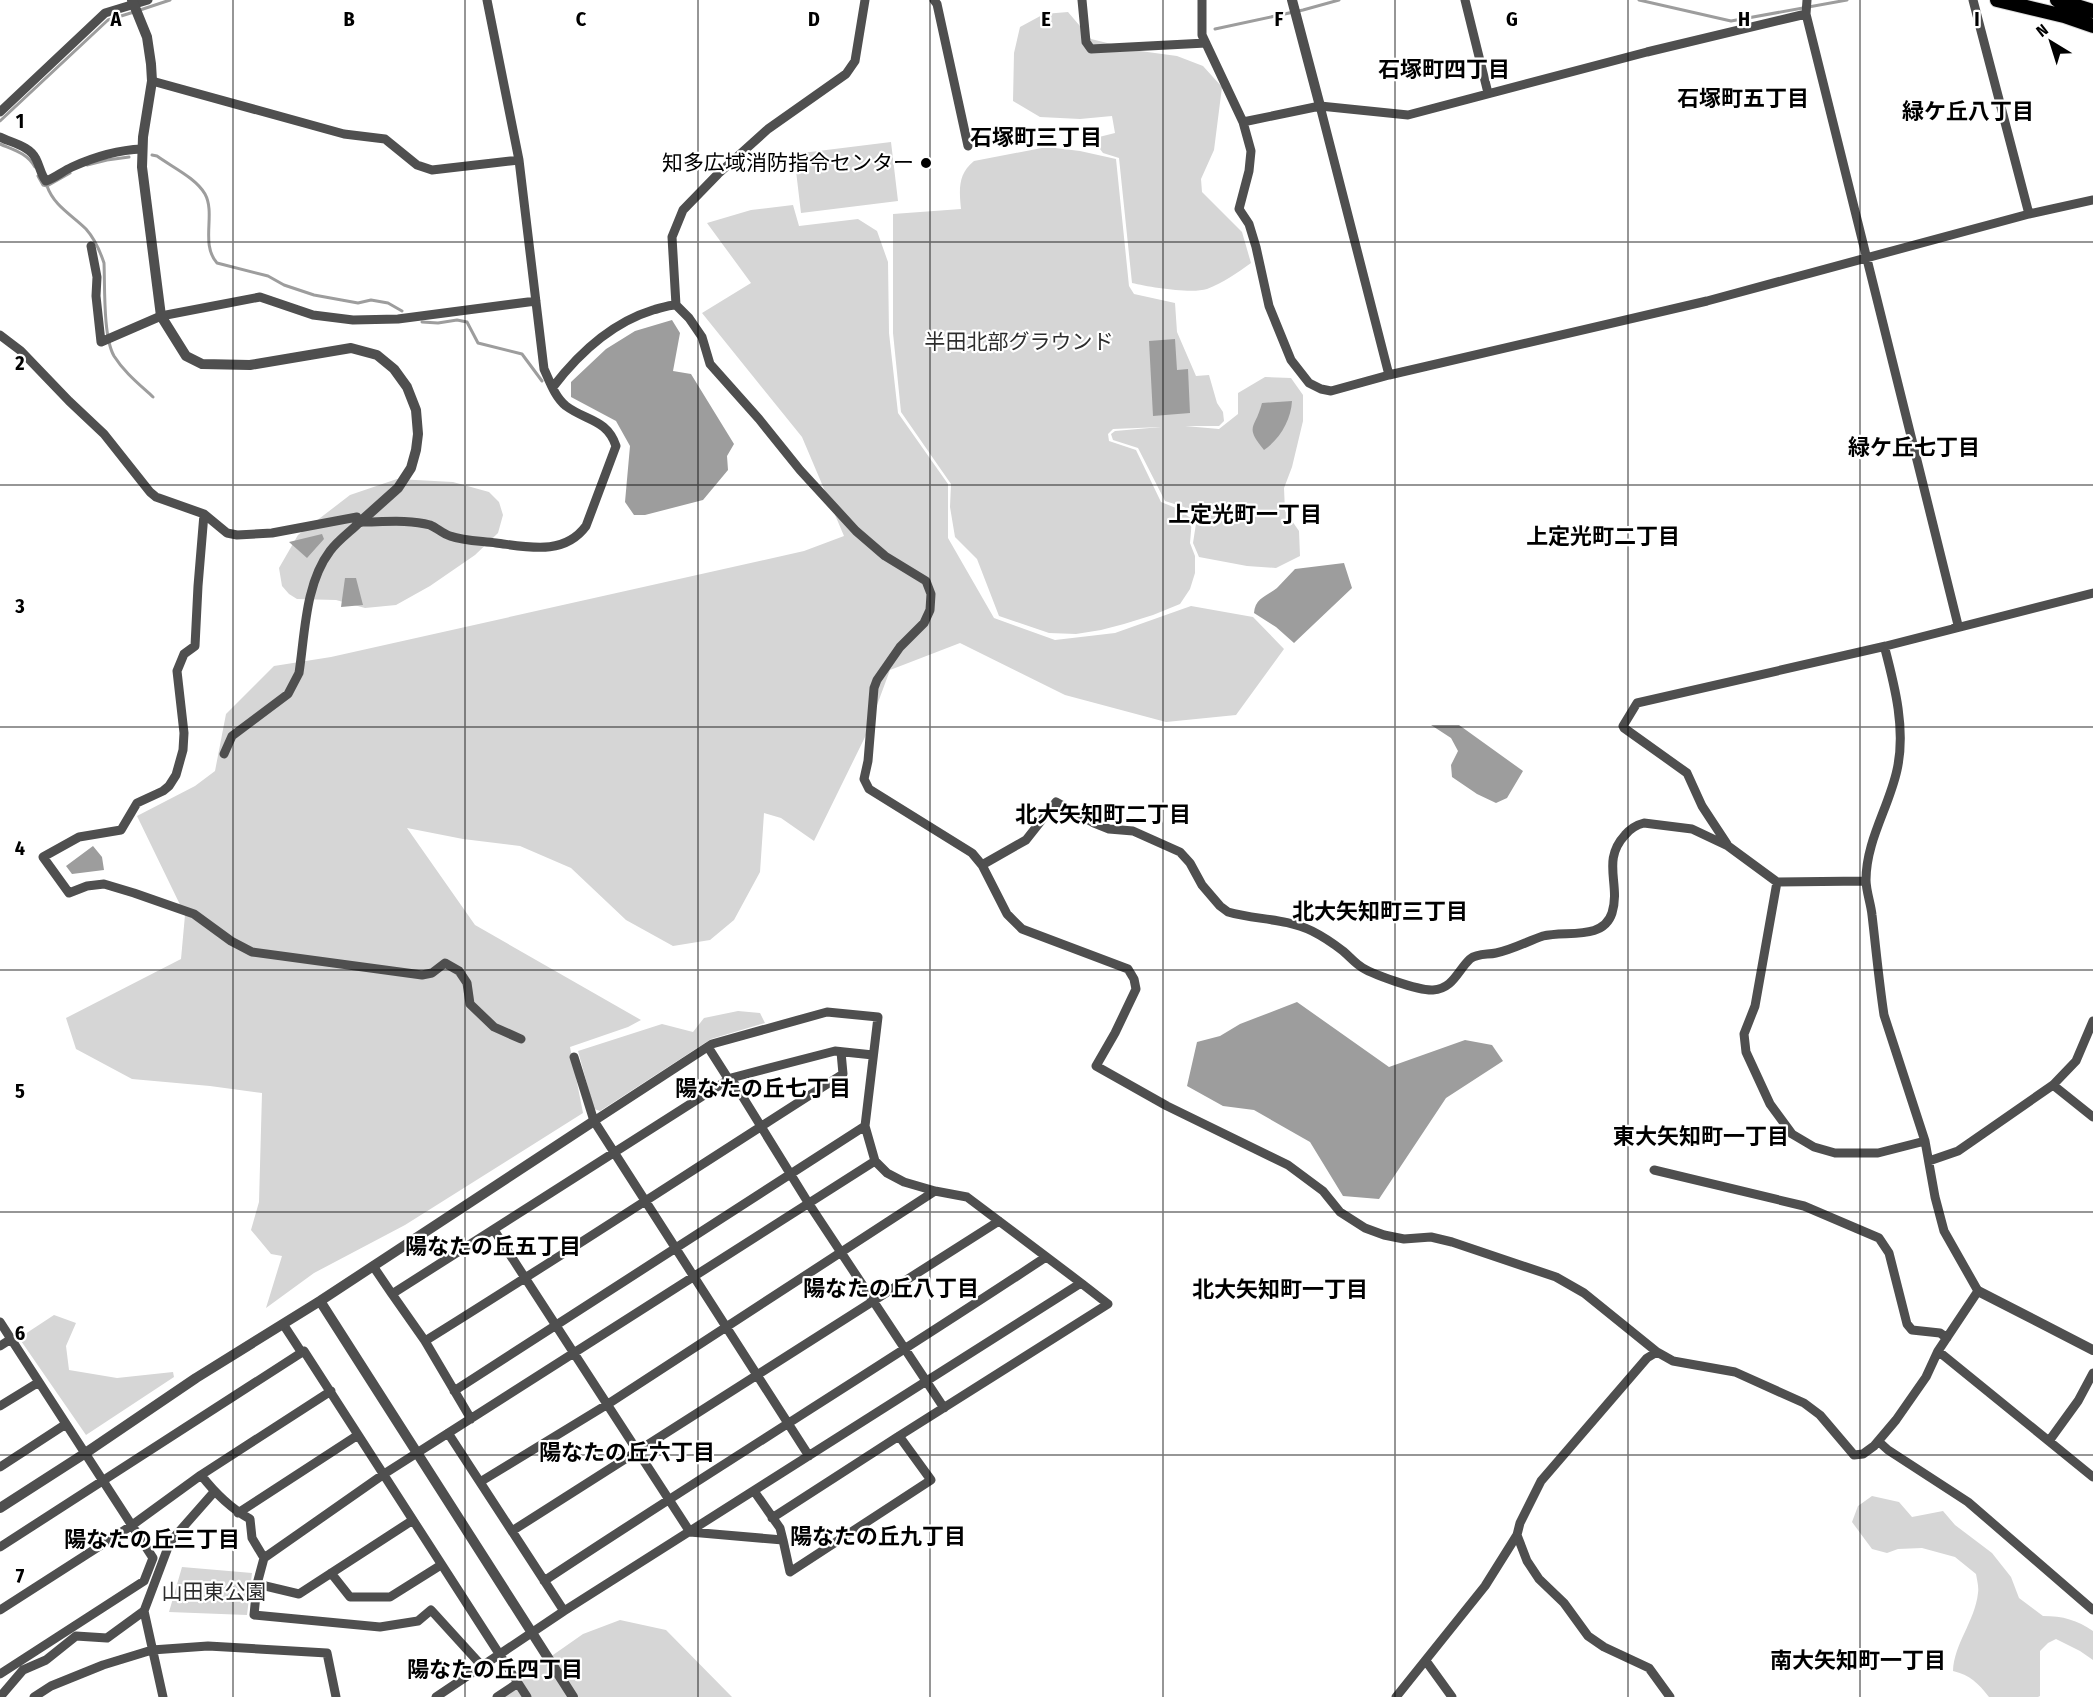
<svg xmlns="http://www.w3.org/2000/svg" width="2093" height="1697" font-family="'Fira Sans Condensed','Noto Sans JP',sans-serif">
<rect width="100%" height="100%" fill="#fff"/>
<!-- green -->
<path fill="#d6d6d6" d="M1068 12 1091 39 1140 51 1177 56 1203 66 1222 87 1214 150 1201 179 1202 192 1242 232 1251 263C1237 273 1223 283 1207 289 1191 294 1149 287 1132 283L1119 158 1103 153 1097 145 1099 137 1115 133 1112 116 1080 119 1040 117 1013 101 1014 53 1020 27 1044 14Z
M891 142 898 201 801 213 794 154Z
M1047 147 1080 151 1116 159 1129 286 1134 294 1175 303 1177 332 1196 376 1209 375 1217 403 1223 412 1224 421 1219 426H1185L1219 429 1238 414V393L1265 377 1291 378 1303 395V421L1292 467 1284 488 1285 511 1299 531 1300 556 1276 568 1247 566 1199 557 1193 543 1197 517 1184 507 1165 501 1138 448 1113 440 1111 434 1115 431 1161 427 1113 429 1108 434 1109 441 1136 450 1161 502 1176 508 1192 519 1190 543 1195 556V573L1190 589 1180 604 1153 615 1124 624 1101 630 1076 634 1049 633 999 616 977 559 955 537 950 507 951 484 901 412 893 333V214L961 209C959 189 958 174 974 161Z
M793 205 799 226 858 219 877 231 888 262 889 333 898 413 948 484V538L994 618 1055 640 1115 633 1191 606 1253 617 1284 649 1236 715 1166 722 1065 695 960 643 890 670 866 735 814 841 781 818 764 813 760 872 734 920 710 940 673 946 626 920 571 868 520 846 463 839 407 828 475 925 641 1020 628 1027 570 1047 583 1113 405 1225 314 1273 266 1308 282 1256 271 1254 251 1230 259 1202 262 1093 210 1086 132 1079 76 1049 66 1018 181 959 185 915 137 816 195 786 215 771 226 714 274 666 331 657 804 551 844 536 802 437 702 313 751 283 707 223 751 210Z
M397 479 453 482 489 492 499 502 503 515 498 533 475 555 430 586 396 605 365 608 336 600 297 599 289 594 282 586 279 568 298 535 350 495Z
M738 1011 760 1013 765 1023 711 1039 600 1111 594 1109 578 1051 662 1024 693 1032 704 1018Z
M54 1315 76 1323 66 1346 69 1370 117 1378 173 1372 174 1377 86 1435 19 1338Z
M1872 1496 1899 1502 1912 1517 1943 1511 1955 1525 1992 1553 2011 1577 2019 1598 2043 1616C2063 1616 2077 1620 2093 1631V1660L2080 1651 2056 1639 2048 1643 2040 1651V1696L2038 1697H1989C1978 1683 1970 1675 1953 1671 1954 1644 1975 1621 1978 1593 1979 1587 1977 1580 1976 1574L1955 1557 1922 1548 1898 1549 1887 1553 1872 1549 1852 1522 1858 1506Z
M182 1567 252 1573 247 1615 169 1612Z
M620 1620 666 1630 732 1697H493L583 1634Z"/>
<!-- water -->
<path fill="#9d9d9d" d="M672 320 680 333 673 371 691 374 734 444 727 456 728 470 703 500 645 515H634L625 502 630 446 616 421 571 397V382L606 349 635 331Z
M1175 339 1177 370 1188 369 1190 413 1153 416 1149 341Z
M1292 401C1291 420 1280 439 1264 450 1244 425 1255 430 1262 403Z
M322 534 324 539 307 558 289 542Z
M1344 563 1352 588 1294 643 1276 627 1254 613C1255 598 1267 596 1277 588 1283 582 1289 575 1295 569Z
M345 578H356L363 605 341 607Z
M1431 725H1459L1523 771 1507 798 1496 803 1477 794 1452 777 1451 765 1458 751 1451 738Z
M93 846 102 857 104 870 72 874 66 866Z
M1297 1002 1389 1067 1465 1040 1492 1045 1503 1061 1446 1098 1379 1199 1343 1196 1310 1142 1254 1110 1223 1106 1187 1086 1197 1042 1220 1036 1240 1024Z"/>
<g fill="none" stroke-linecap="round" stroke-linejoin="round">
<!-- stream -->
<path stroke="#9d9d9d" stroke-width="3" d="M1639 0 1731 21 1847 0
M140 10 170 0
M1215 29 1303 10 1339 0
M0 121 108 20 134 12
M0 144C14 150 27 153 35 167
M152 155 157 156C172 167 196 178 205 194 216 214 200 244 217 263L268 276 284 285 314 295 358 303 371 300 388 303 402 311
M87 165 107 160 129 157
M38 176 43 185 47 186 70 173
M47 186C54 206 72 215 86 229 94 238 100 251 104 263 105 286 103 337 114 356 124 372 139 384 153 397
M422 322 438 323 457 320 467 322 478 343 522 354 542 381"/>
<defs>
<path id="primary" d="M1997 0 2064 16 2093 26
M2057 0 2093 11"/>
</defs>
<!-- primary casing -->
<use href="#primary" stroke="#dbdbdb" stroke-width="16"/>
<!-- minor -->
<path stroke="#4f4f4f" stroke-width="9" d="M865 0 855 61 846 74 768 129 718 174 683 210 672 237 676 305 689 318 702 337 710 364 759 419 800 470 856 531 885 556 926 581 931 594 930 610 924 623 900 647 877 680 874 688 868 761 864 779 869 789 972 853 982 865 1007 914 1022 929 1128 969 1134 979 1136 989 1115 1033 1096 1066 1167 1106 1288 1165 1323 1191 1340 1212 1365 1228 1384 1235 1404 1239 1431 1237 1452 1242 1556 1277 1584 1293 1657 1352 1673 1361 1735 1372 1804 1403 1820 1415 1854 1455 1863 1454 1874 1446 1896 1420 1926 1377 1938 1351 1978 1291 1944 1231 1935 1197 1925 1141 1884 1015C1879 982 1876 949 1872 915 1871 904 1866 891 1866 880 1866 841 1889 807 1897 770 1906 730 1895 687 1885 649L1886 646
M934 0 937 4 968 146
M1082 0 1086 42 1091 49 1206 43
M1202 0V35L1243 122 1251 151 1249 171 1239 209 1249 224 1256 247 1269 306 1291 360 1309 383 1321 389 1331 391 1389 375 1707 301 2029 214 2093 200
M1465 0 1488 93
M1807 0 1806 14 1958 625 1954 628
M1973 0 2029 214
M152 81 344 134 385 139 417 165 432 170 519 160
M1320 106 1389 375
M0 112 105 13 148 0
M1243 122 1320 106 1408 115 1647 52 1806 14
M0 137C12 143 30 146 36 159 40 167 41 175 46 181 55 178 63 171 72 167 94 157 117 150 142 149
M91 246 97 277 96 296 101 342 161 316 260 297 313 315 353 320 398 319 536 301
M0 335 21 351 69 401 104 434 150 492 156 497 204 514 227 533 237 535 272 533 357 517 360 522C382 522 409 519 430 525 437 528 443 534 450 536 464 541 481 541 496 543 528 547 564 556 586 526L616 446C607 419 586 421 566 406 555 397 550 382 544 369L519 160 487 0
M553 387C579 353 611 323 653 310 661 308 668 305 676 305
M204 514 198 586 195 646 184 654 177 671 184 733 183 750 176 775 169 786 163 791 137 803 121 830 79 837 43 857 69 893 87 886 104 884 134 893 194 914 231 941 252 952 422 975 432 973 445 963 459 971 467 983 470 1004 494 1027 521 1039
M224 754 232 736 288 694 299 673C305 634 305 584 330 551 338 540 351 531 360 522
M1727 844 1702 806 1687 773 1624 728 1623 726 1637 703 1886 646 2093 593
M982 865 1026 840 1056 802 1094 823 1109 829 1133 831 1180 852 1190 863 1202 885 1220 906 1228 912C1256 920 1285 918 1312 931 1322 936 1334 944 1343 951 1349 956 1354 962 1360 966 1370 974 1420 991 1433 990 1453 989 1458 970 1470 959 1478 953 1487 955 1496 953 1512 950 1528 941 1543 936 1565 930 1603 941 1612 913 1621 884 1601 861 1625 835 1630 829 1636 825 1644 823L1692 829 1728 846 1777 882 1866 881
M1777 882 1755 1006 1744 1034 1746 1052 1770 1104 1792 1134 1814 1147 1835 1153H1878L1925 1141
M708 1047 729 1080
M574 1057 594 1121 809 1456
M731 1078 809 1204 944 1408
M2053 1085 2093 1117
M1929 1161 1958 1151 2053 1085 2076 1061 2093 1021
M1654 1170 1804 1206 1879 1238 1889 1253 1907 1324 1912 1330 1940 1333 1947 1338
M494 1230 690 1532 783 1540 790 1572 931 1480 899 1436 1108 1304 1081 1283
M373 1266 392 1294
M0 1322 153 1558 144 1581 0 1674
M283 1324 302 1353
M425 1341C565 1254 703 1163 843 1074L841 1052
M0 1346 11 1339
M1938 1351 2093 1477
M454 1391 865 1126
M0 1406 39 1382
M471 1419 425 1341 392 1294 731 1078 835 1051 873 1055
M448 1433 564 1611
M1878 1441 1888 1450 1968 1502 2093 1610
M2049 1441 2078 1401 2093 1373
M0 1467 66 1424
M201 1475C215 1493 230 1508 250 1519L252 1538 264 1558
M480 1482 608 1404 935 1191
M754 1491 780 1528 783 1540
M238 1513 358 1435
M772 1518 899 1436
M512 1531 999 1221
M1517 1535 1527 1561 1539 1579 1564 1603 1588 1636 1604 1647 1649 1668 1670 1697
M0 1547 304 1351 527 1697
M331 1573 350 1597H390L441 1565
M544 1581C710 1471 880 1367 1046 1257
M257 1584 299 1594 413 1520
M0 1610 131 1526 201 1475 331 1391
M144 1611 163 1697
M1426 1661 1452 1697
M482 1666 431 1610 418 1621 380 1627 254 1615 257 1584 264 1558 384 1474 875 1161
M0 1697 23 1670 46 1660 76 1636 107 1638 144 1611 170 1542 214 1492
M34 1697 51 1686 103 1665 152 1650 208 1646 327 1653 336 1697
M436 1697 564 1611 1081 1283 967 1197 935 1191 904 1182 887 1173 875 1161 865 1126 878 1017 827 1012 712 1044 594 1121
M497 1697 518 1683
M1396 1697 1485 1586 1517 1535 1520 1523 1541 1481 1647 1358 1657 1352"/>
<!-- tertiary -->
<path stroke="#4f4f4f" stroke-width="10" d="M132 0 147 37 151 64 152 81 143 137 142 167 161 316 186 356 202 364 250 365 351 348 377 355 394 369 407 387 416 410 418 434 416 450 411 468 398 488 360 522
M1292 0 1320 106
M1978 1291 2093 1350
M320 1301 573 1697
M0 1508 84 1454 196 1378 320 1301 594 1121"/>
<!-- primary -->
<use href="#primary" stroke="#000" stroke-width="14"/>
</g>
<!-- grid -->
<path fill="none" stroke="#000" stroke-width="1.5" stroke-opacity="0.55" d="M233 0V1697M465 0V1697M698 0V1697M930 0V1697M1163 0V1697M1395 0V1697M1628 0V1697M1860 0V1697M0 242H2093M0 485H2093M0 727H2093M0 970H2093M0 1212H2093M0 1455H2093"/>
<!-- markers -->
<circle fill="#000" stroke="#fff" stroke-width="2" cx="926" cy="163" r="6"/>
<g text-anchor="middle" stroke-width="4.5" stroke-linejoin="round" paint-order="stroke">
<!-- poi labels -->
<g font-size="21" fill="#000" stroke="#fff" text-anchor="end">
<text x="914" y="170">知多広域消防指令センター</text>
</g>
<!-- park labels -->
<g font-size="21" fill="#2d2d2d" stroke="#fff">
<text x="1019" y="349">半田北部グラウンド</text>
<text x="214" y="1599">山田東公園</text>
</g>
<!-- neighbourhood labels -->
<g font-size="22" font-weight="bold" fill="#000" stroke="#fff">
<text x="1444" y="77">石塚町四丁目</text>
<text x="1743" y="106">石塚町五丁目</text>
<text x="1968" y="119">緑ケ丘八丁目</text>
<text x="1036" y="145">石塚町三丁目</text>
<text x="1914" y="455">緑ケ丘七丁目</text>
<text x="1245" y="522">上定光町一丁目</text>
<text x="1603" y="544">上定光町二丁目</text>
<text x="1103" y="822">北大矢知町二丁目</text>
<text x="1380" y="919">北大矢知町三丁目</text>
<text x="763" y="1096">陽なたの丘七丁目</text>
<text x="1701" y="1144">東大矢知町一丁目</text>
<text x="493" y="1254">陽なたの丘五丁目</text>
<text x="891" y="1296">陽なたの丘八丁目</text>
<text x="1280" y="1297">北大矢知町一丁目</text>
<text x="627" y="1460">陽なたの丘六丁目</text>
<text x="878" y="1544">陽なたの丘九丁目</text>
<text x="152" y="1547">陽なたの丘三丁目</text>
<text x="1858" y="1668">南大矢知町一丁目</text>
<text x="495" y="1677">陽なたの丘四丁目</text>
</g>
</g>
<g font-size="20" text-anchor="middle" font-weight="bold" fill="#000" stroke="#fff" stroke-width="4.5" stroke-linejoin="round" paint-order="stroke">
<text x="116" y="26">A</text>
<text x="349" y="26">B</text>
<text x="581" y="26">C</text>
<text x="814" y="26">D</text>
<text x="1046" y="26">E</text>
<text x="1279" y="26">F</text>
<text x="1512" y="26">G</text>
<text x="1744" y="26">H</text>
<text x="1977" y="26">I</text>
<text x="20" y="128">1</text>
<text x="20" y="370">2</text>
<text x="20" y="613">3</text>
<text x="20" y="855">4</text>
<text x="20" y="1098">5</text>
<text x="20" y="1340">6</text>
<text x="20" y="1583">7</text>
</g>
<!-- north arrow -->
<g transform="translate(2051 42) rotate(322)" stroke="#ffffff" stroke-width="4.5" paint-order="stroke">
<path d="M0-4.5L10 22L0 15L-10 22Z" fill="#000000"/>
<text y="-9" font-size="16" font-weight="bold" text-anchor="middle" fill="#000000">N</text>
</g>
</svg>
